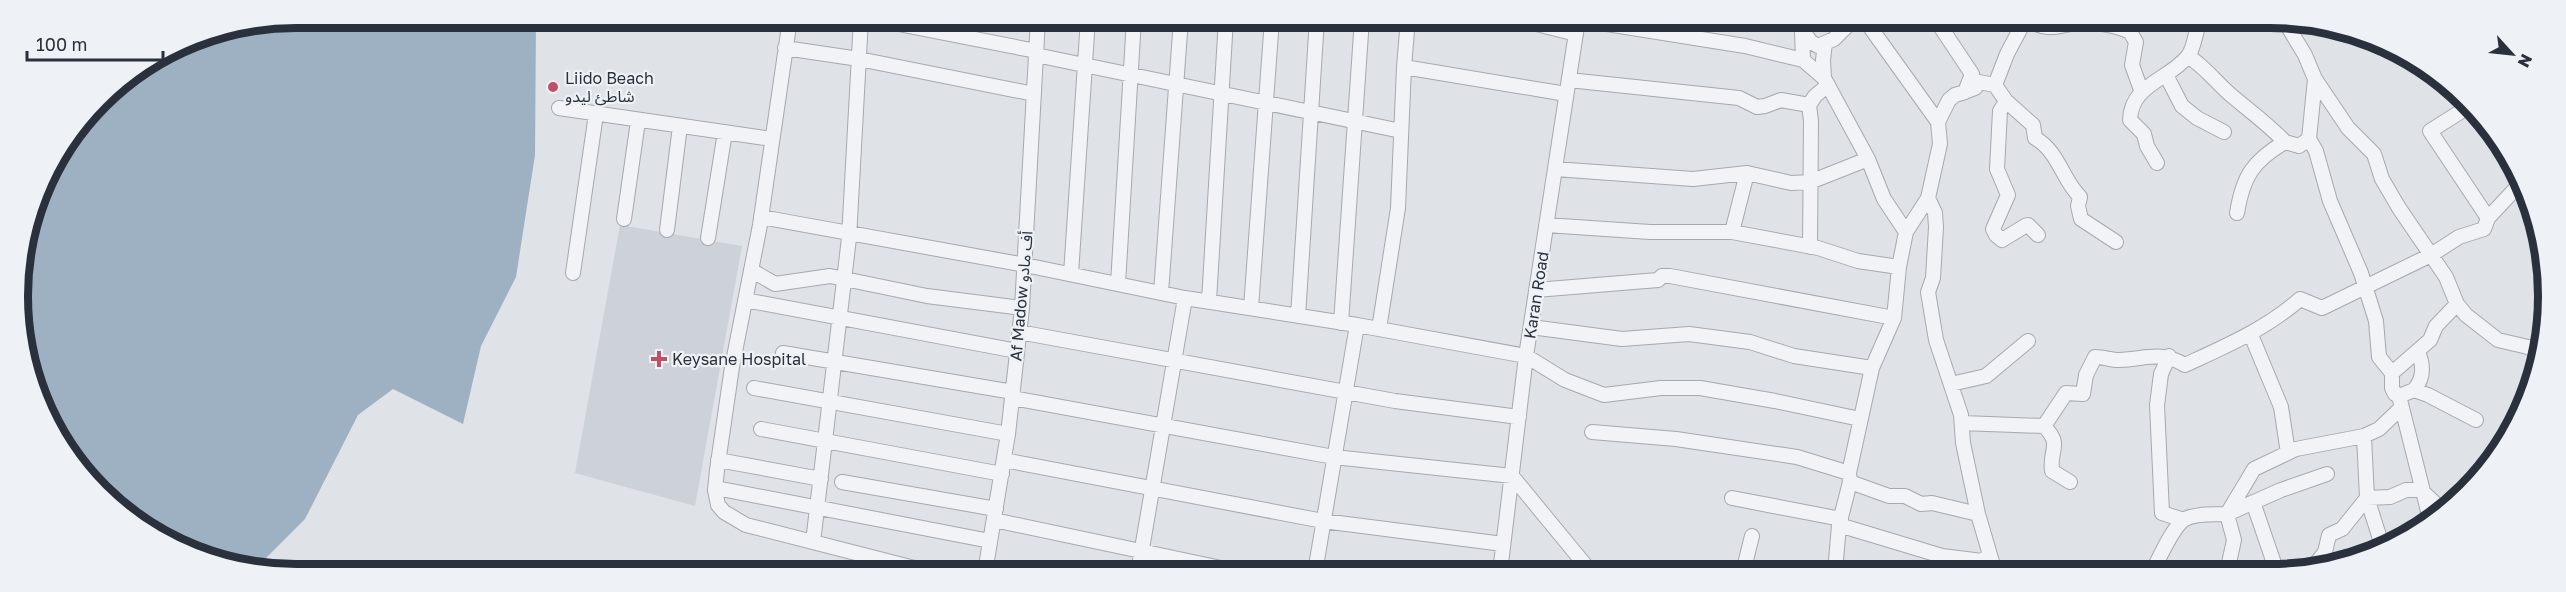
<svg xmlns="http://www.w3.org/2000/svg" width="2566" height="592" font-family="'Golos Text','Noto Sans Arabic',sans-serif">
<rect width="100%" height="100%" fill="#dfe2e7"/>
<!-- built -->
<path fill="#cdd2d8" d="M620 225 742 246 695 506 575 473Z"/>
<!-- water -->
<path fill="#9eb1c3" d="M296 18H536L535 155 516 277 481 346 463 424 393 389 358 415 305 519 254 570 157 537 76 466 28 368 19 277 47 173 112 87 190 39Z"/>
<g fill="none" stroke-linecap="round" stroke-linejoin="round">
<defs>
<path id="minor" d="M790 19 760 225 732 367 717 470 715 490 718 505 724 512 746 525 930 572
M873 19 1036 51
M1517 19 1576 34
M1582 20 1745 46 1803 60
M1795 20 1811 42 1818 46 1834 39 1853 20
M1865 20 1938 122
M2027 20C2053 34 2059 23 2083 23 2097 22 2118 26 2130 32L2136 42 2132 65 2141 90
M2284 20 2305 55 2315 79 2309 139 2316 151 2330 201 2361 273 2376 321 2379 357 2392 373V388L2395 394 2399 396 2430 519
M1802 31 1803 60 1824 78
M1825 43 1823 60 1824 78 1868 159 1884 199 1906 232
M785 48 859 59 1034 94
M1036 55 1401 131
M2188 56C2205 67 2217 83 2232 96 2251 112 2269 125 2285 142
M1404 67 1566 94
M2166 75 2182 106 2197 118 2224 132
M2315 79 2348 128 2374 154 2382 179 2399 208 2446 277 2457 304 2466 315 2498 340 2528 347 2539 353
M1569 80 1739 98 1757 107 1765 106 1781 100 1809 105
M1995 85 2007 54 2025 20
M1967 91 1975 88 1979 82 1995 85 2006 101 2033 125 2035 138C2059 152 2062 179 2080 197L2078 206 2081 219 2116 242
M2006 101 2000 111 1997 169 2008 195 1993 229 1996 235 2002 240 2025 226 2028 225 2038 235
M2468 107 2430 131 2488 218
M559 108 772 139
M2157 163 2147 146 2144 134 2130 120C2131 84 2169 80 2188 56 2196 45 2194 30 2202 20
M1555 169 1693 179 1747 173 1791 183 1810 182 1868 159
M1928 198 1935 213 1936 227 1933 278 1928 292 1936 340 1961 415 1963 443 1978 514 1995 572
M2237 213C2243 176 2253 161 2285 142L2299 146 2309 139
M761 217 1025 265 1185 298 1357 325 1526 356 1565 380 1604 395 1661 388H1700L1775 401 1860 419
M624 219 638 121
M1546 225 1650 232H1732L1818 248 1858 261 1899 267
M667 230 680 126
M1732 232 1747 173
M708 238 725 132
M1810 247 1811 121 1809 105 1815 96 1828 85
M751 270 775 284 830 276 927 296 1022 308
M573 273 596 114
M1071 274 1088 19
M1118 284 1134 19
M1536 290 1658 280 1662 276H1670L1894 318
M1161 293 1181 19
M745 300 1017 351
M1209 301 1226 19
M1251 308 1272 19
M1298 316 1317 19
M1341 323 1362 19
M1531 327 1622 339 1689 334 1750 342 1794 356 1872 368
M1379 329 1398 208 1404 67 1408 19
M1019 332 1395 401 1519 417
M2251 335 2281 407 2288 453
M783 353 1013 392
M2169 356 2161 374 2157 405 2162 513 2184 520
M2392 373 2430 340 2436 326 2457 304
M1951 384 1986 376 2028 341
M754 388 1008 434
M2414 390C2424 378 2424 366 2418 352
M2399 396 2414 390 2428 395 2476 420
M1012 398 1334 457 1512 476 1591 572
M1962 423 2044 426C2063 446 2049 448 2052 471L2070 482
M2044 426 2066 393 2083 394 2086 375 2095 357C2104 357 2111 360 2119 360 2147 359 2159 350 2185 365 2226 346 2266 329 2300 299L2322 308 2431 255 2459 237 2484 229 2488 218 2519 185
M761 429 1002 474
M1592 432 1676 439 1797 457 1849 473
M2364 436 2367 498 2390 497 2406 490H2421L2439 507H2447
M718 460 821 479
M1004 460 1323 521 1503 544
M842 482 996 509
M1850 482 1889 496H1905L1921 504 1932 503 1978 514
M716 488 990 541
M1732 498 1841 519
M2367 498 2383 548
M2253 502 2277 572
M994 520 1240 572
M1839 525 1942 556 1939 572
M813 542 849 238 861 19
M1942 556 1982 561 1989 556
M2311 570 2325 552 2329 535 2342 529 2367 498
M985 572 1008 434 1022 308 1038 19
M1138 572 1185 298
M1315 572 1357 325
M1500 572 1526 356 1578 20
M1743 572 1752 536
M1835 572 1839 525 1850 482 1849 473 1872 368 1894 318 1899 267 1906 232 1928 198 1940 144 1938 122 1949 100 1955 95 1965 92 1972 74 1936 20
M2152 572C2159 559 2173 526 2185 519 2197 513 2214 515 2227 514L2254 469 2296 449 2364 436 2379 429 2402 407
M2227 572 2234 540 2227 514 2281 490 2327 474"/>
</defs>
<!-- minor casing -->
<use href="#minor" stroke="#a5a9b0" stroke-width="16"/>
<!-- minor -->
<use href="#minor" stroke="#f1f3f6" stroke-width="14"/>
</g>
<!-- markers -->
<g fill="#c05064" stroke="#eef1f5" stroke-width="2">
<circle cx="553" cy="87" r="6"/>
<path d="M656 350h6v6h6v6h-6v6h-6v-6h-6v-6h6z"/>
</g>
<g text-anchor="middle" stroke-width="4.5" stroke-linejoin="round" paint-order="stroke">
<!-- poi labels -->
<g font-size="16" fill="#2a313c" stroke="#eef1f5" text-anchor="start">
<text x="565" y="84">Liido Beach<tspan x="565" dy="18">شاطئ ليدو</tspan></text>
<text x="672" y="365">Keysane Hospital</text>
</g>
<!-- street labels -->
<g font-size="16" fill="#2a313c" stroke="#eef1f5">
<text transform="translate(1536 295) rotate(-81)" y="6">Karan Road</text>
<text transform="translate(1021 296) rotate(-85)" y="6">Af Madow أف مادو</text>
</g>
</g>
<!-- crop -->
<path d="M0 0H2566V592H0ZM296 28H2270A268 268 0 0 1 2538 296V296A268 268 0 0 1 2270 564H296A268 268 0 0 1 28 296V296A268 268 0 0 1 296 28Z" fill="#eef1f5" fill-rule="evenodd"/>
<path fill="none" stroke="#2a313c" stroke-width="8" d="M296 28H2270A268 268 0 0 1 2538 296V296A268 268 0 0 1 2270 564H296A268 268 0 0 1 28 296V296A268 268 0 0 1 296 28Z"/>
<!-- north arrow -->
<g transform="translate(2512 54) rotate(117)" stroke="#eef1f5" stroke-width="4.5" paint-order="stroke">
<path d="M0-4.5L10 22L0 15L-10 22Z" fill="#2a313c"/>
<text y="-9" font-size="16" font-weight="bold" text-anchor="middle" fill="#2a313c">N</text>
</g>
<!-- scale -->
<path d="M27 51v9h136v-9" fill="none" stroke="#2a313c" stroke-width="3"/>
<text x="36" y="51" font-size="18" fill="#2a313c" stroke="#eef1f5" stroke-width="4.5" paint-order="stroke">100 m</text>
</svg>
